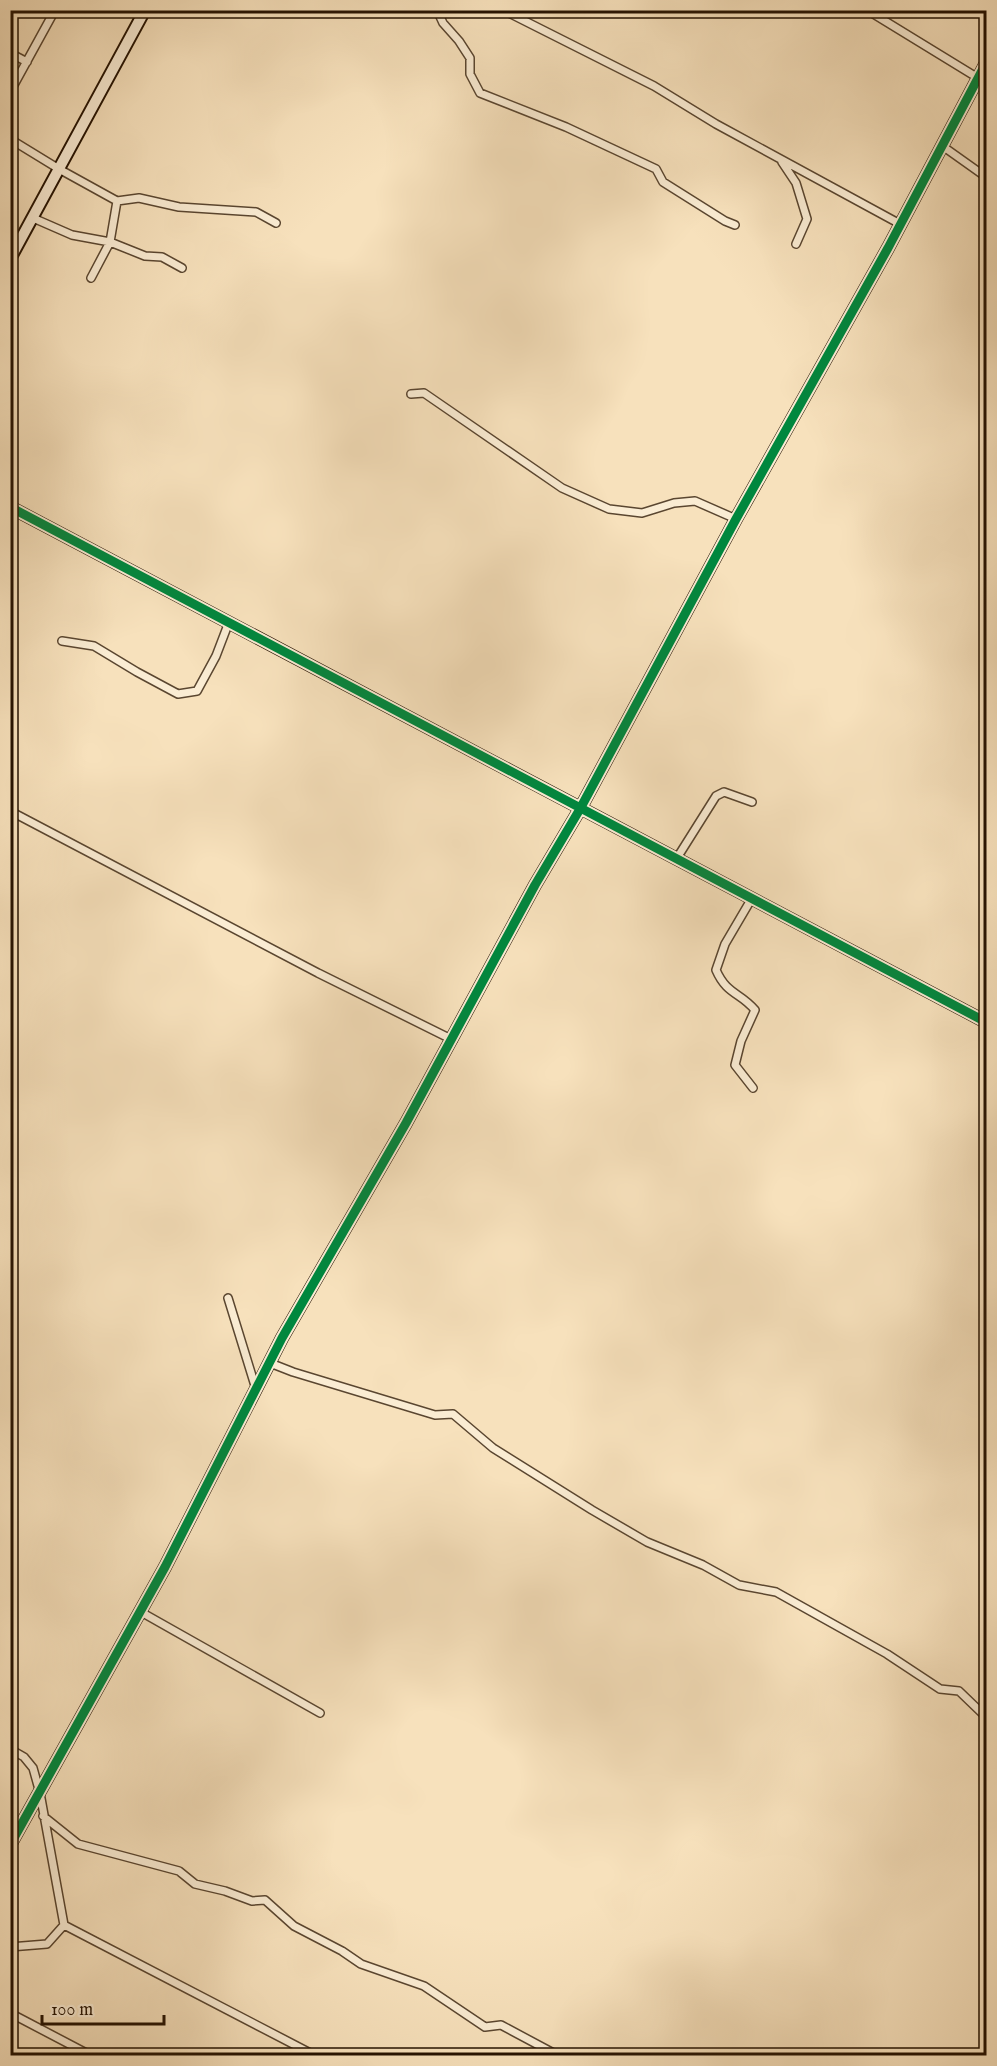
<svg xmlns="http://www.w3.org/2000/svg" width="997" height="2066" font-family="'IM FELL English',serif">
<rect width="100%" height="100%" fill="#f7e1bc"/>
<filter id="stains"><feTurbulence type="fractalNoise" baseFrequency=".00333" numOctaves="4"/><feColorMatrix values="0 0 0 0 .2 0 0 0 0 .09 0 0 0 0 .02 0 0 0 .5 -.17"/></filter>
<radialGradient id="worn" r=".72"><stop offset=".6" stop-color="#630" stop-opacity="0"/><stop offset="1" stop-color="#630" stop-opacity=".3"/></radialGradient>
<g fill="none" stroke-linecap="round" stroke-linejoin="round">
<defs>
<path id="street" d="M437 10 443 23 459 41 470 58V74L480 93 566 127 656 169 663 182 725 221 735 225
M503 10 654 86 716 124 900 224
M867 10 978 78
M10 53 27 62
M10 92 55 10
M10 139 59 169 117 201
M941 145 986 177
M782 162 796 183 807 219 796 244
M33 218 72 235 110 242 145 256 162 257 182 268
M91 278 110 242 117 201 139 198 179 207 256 212 276 223
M411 394 424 393 562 488 609 509 642 513 674 503 695 501 736 519
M62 641 94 646 137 672 178 694 197 691 216 656 229 622
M10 811 318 973 453 1040
M677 858 716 796 724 792 752 802
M752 898 725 944 716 970C727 995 740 992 755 1010L741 1041 735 1065 753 1088
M228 1298 256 1389
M270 1363 293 1372 435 1415 453 1414 493 1448 592 1510 647 1542 703 1565 739 1585 776 1592 887 1654 940 1689 959 1691 986 1717
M141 1612 320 1713
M10 1749 24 1757 33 1768 40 1793 64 1925 47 1944 10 1947
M43 1816 78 1844 179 1871 195 1884 225 1891 252 1901 265 1900 294 1926 342 1951 361 1964 424 1986 485 2027 501 2025 559 2056
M64 1925 316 2056
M10 2013 92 2056"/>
<path id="secondary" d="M10 259 145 10
M10 507 986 1022
M10 1845 165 1567 282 1338 406 1123 535 885 580 809 736 519 888 248 986 63"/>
</defs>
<!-- street casing -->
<use href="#street" stroke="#5a4630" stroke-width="10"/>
<!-- secondary casing -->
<use href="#secondary" stroke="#251201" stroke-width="14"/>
<!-- street -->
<use href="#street" stroke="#faecd3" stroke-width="7"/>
<!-- secondary -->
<use href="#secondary" stroke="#faecd3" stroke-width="10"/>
<defs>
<path id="cycleway" d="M10 507 986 1022
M10 1845 165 1567 282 1338 406 1123 535 885 580 809 736 519 888 248 986 63"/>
</defs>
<!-- cycleway casing -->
<use href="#cycleway" stroke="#faecd3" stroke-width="13"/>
<!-- cycleway -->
<use href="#cycleway" stroke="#00873e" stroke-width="9"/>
</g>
<!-- margin -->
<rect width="997" height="2066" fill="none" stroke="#f7e1bc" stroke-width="36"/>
<rect x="12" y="12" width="973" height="2042" fill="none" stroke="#251201" stroke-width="3"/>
<rect x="18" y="18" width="961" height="2030" fill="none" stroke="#251201" stroke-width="1.5"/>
<!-- scale -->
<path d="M42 2015v9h122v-9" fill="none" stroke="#251201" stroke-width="3"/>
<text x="51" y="2015" font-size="18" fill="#251201" stroke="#faecd3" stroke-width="4.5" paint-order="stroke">100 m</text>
<rect width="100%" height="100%" filter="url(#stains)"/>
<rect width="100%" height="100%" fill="url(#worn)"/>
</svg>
